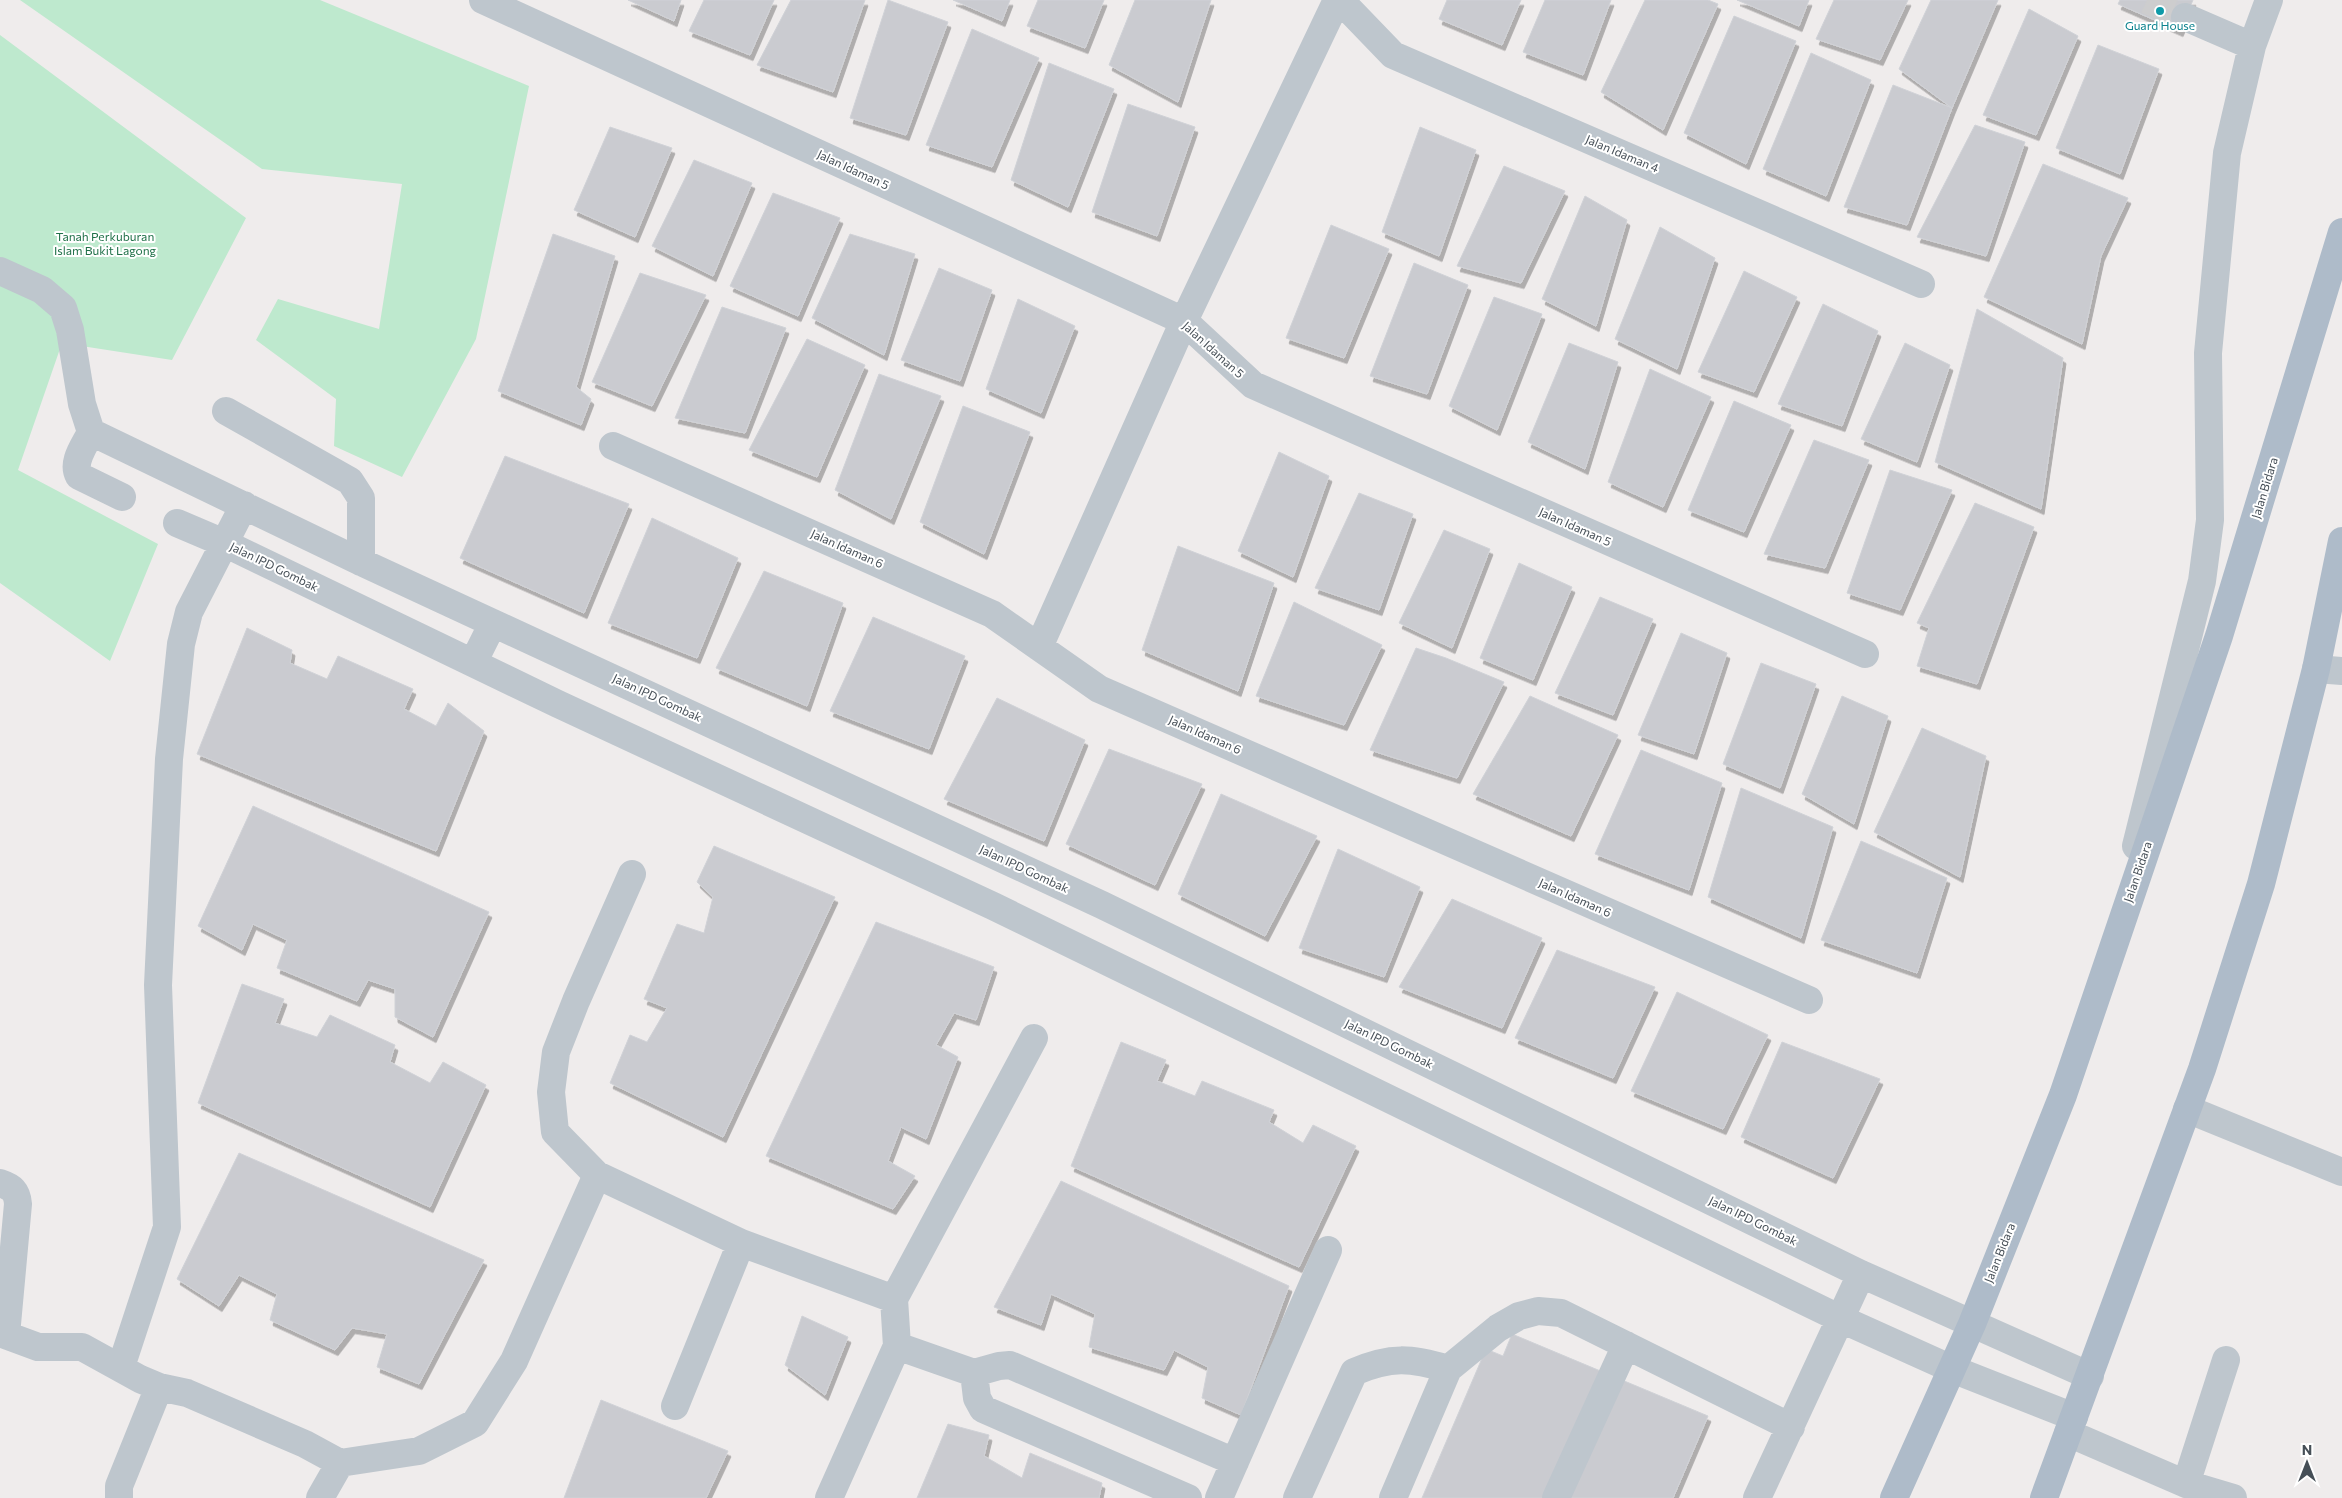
<svg xmlns="http://www.w3.org/2000/svg" width="2342" height="1498" font-family="Commissioner,sans-serif">
<defs>
<filter id="shadow"><feDropShadow dx="3" dy="5.5" stdDeviation="0" flood-color="#0004"/></filter>
</defs>
<rect width="100%" height="100%" fill="#efecec"/>
<!-- green -->
<path fill="#bee9ce" d="M20 0H320L529 86 476 339 402 477 334 446 336 399 256 340 278 299 379 329 402 184 262 169Z
M0 35 246 218 172 360 62 343 18 470 158 544 110 661 0 583Z"/>
<!-- building -->
<path fill="#cacbd0" stroke="#d0d2d7" filter="url(#shadow)" d="M628 0H681L674 21Z
M704 0H774L750 55 689 31Z
M791 0H865L833 92 757 65Z
M888 0 948 22 906 135 850 118Z
M953 0H1010L1002 21Z
M1038 0H1104L1085 48 1027 26Z
M1135 0H1211L1178 102 1109 65Z
M1447 0H1521L1502 45 1439 19Z
M1545 0H1611L1583 75 1523 52Z
M1645 0H1708L1718 4 1663 130 1601 92Z
M1737 0H1809L1799 26Z
M1834 0H1908L1880 60 1816 39Z
M1931 0H1998L1952 108 1899 69Z
M2120 0H2193L2180 31 2118 4Z
M2029 9 2078 36 2036 135 1983 115Z
M1734 16 1796 41 1746 164 1684 133Z
M972 29 1039 58 992 167 926 145Z
M2098 45 2159 69 2120 174 2056 148Z
M1811 53 1871 80 1826 196 1763 169Z
M1049 63 1114 89 1068 207 1011 180Z
M1893 85 1952 108 1907 225 1844 207Z
M1128 104 1195 127 1157 236 1092 212Z
M1975 125 2025 142 1986 256 1917 237Z
M610 127 672 148 635 237 574 210Z
M1420 127 1476 150 1439 256 1382 232Z
M694 160 752 183 713 276 652 246Z
M2043 164 2128 198 2101 256 2082 344 1984 297Z
M1504 166 1565 191 1521 283 1457 266Z
M773 193 840 218 798 316 730 286Z
M1585 196 1627 220 1596 326 1542 299Z
M1331 225 1389 249 1344 358 1286 338Z
M1660 227 1715 258 1677 369 1615 339Z
M553 234 615 256 576 387 591 399 581 425 498 391Z
M850 234 915 254 884 355 812 318Z
M1414 263 1468 285 1427 394 1370 376Z
M939 268 992 290 960 381 901 360Z
M1744 271 1797 297 1754 392 1698 372Z
M640 273 706 295 652 406 592 382Z
M1494 297 1542 314 1497 430 1449 406Z
M1018 299 1075 326 1041 413 986 389Z
M1823 304 1878 331 1842 426 1778 404Z
M722 307 786 328 745 433 675 418Z
M1977 309 2063 358 2041 509 1935 462Z
M807 339 865 365 817 477 749 450Z
M1569 343 1618 362 1585 469 1528 442Z
M1905 343 1950 365 1917 462 1861 439Z
M1650 369 1711 397 1663 507 1608 482Z
M879 374 941 396 891 519 835 490Z
M1734 401 1791 425 1744 532 1688 510Z
M963 406 1030 432 984 554 920 522Z
M1814 440 1869 460 1825 568 1764 554Z
M1279 452 1329 476 1293 577 1238 551Z
M505 456 629 504 584 613 460 558Z
M1890 470 1952 490 1900 610 1847 593Z
M1359 493 1413 514 1379 610 1315 588Z
M1975 503 2034 527 1977 684 1917 666 1929 628 1917 623Z
M652 518 738 558 697 658 608 623Z
M1444 530 1490 549 1452 648 1399 623Z
M1178 546 1274 583 1238 691 1142 650Z
M1519 563 1572 587 1533 680 1480 658Z
M764 571 843 603 807 706 716 668Z
M1600 597 1653 619 1613 715 1555 693Z
M1294 602 1382 645 1344 725 1256 696Z
M873 617 965 656 929 749 830 711Z
M247 628 292 650 290 663 327 679 338 656 413 689 404 709 436 726 448 703 484 731 436 851 197 754Z
M1681 633 1727 653 1694 754 1638 735Z
M1416 648 1446 658 1504 682 1457 778 1370 750Z
M1761 663 1816 684 1780 788 1723 764Z
M1530 696 1618 735 1571 836 1473 794Z
M1842 696 1888 716 1854 824 1802 794Z
M997 698 1085 740 1044 841 944 799Z
M1922 728 1986 756 1960 877 1874 832Z
M1109 749 1202 784 1155 885 1066 844Z
M1641 750 1722 783 1689 890 1595 854Z
M1741 788 1833 827 1801 938 1708 897Z
M1221 794 1317 836 1265 936 1178 894Z
M253 806 489 912 433 1037 395 1017V989L368 980 357 1001 277 968 287 940 253 924 242 950 198 926Z
M1861 841 1947 878 1917 973 1821 940Z
M714 846 835 897 723 1137 610 1083 630 1035 647 1042 667 1008 644 999 677 924 704 933 713 897 697 882Z
M1338 849 1420 887 1384 977 1299 948Z
M1452 899 1542 938 1502 1028 1399 987Z
M876 922 994 967 976 1020 954 1013 936 1045 958 1057 926 1139 901 1127 888 1161 915 1176 893 1209 766 1156Z
M1557 950 1655 987 1613 1078 1515 1038Z
M242 984 284 999 275 1023 317 1037 330 1015 395 1045 390 1062 430 1083 443 1062 486 1085 430 1207 198 1103Z
M1677 992 1768 1035 1723 1129 1631 1091Z
M1121 1042 1166 1060 1157 1081 1195 1096 1202 1081 1274 1110 1269 1122 1303 1143 1313 1125 1356 1146 1299 1267 1071 1166Z
M1782 1042 1880 1079 1833 1178 1741 1137Z
M239 1153 484 1260 419 1384 377 1367 387 1334 352 1328 335 1350 270 1320 277 1294 239 1275 219 1306 177 1279Z
M1061 1181 1289 1286 1241 1415 1202 1398 1208 1367 1174 1350 1164 1370 1089 1347 1095 1314 1051 1294 1041 1325 994 1307Z
M802 1316 848 1337 825 1395 785 1365Z
M1512 1334 1708 1416 1673 1498H1422L1486 1349 1503 1356Z
M601 1400 728 1451 706 1498H564Z
M948 1424 989 1435 984 1456 1022 1478 1030 1453 1102 1483 1099 1498H917Z"/>
<g fill="none" stroke-linecap="round" stroke-linejoin="round">
<!-- minor-tunnel -->
<path stroke="#cdcdce" stroke-width="28" stroke-dasharray="28 14" stroke-linecap="butt" d="M2147 0 2185 17"/>
<!-- minor -->
<path stroke="#bec6cd" stroke-width="28" d="M483 0 1184 321 1253 385 1865 654
M1340 0 1393 55 1921 284
M2185 17 2252 46
M0 271 42 290 63 308 70 330 82 404 91 432 361 562 1102 905 1861 1274 2090 1376
M226 411 350 481 361 498V562
M91 432C85 445 71 462 79 476L122 497
M613 446 992 614 1099 689 1809 1000
M177 523 224 543 558 704 993 906 1841 1319 1952 1369 2074 1417
M1039 647 1184 321 1337 0
M473 663 493 623
M2316 669 2342 671
M2136 846 2202 581 2210 520 2208 353 2227 153 2252 46 2269 0
M2187 1109 2342 1172
M597 1175 741 1243 894 1299
M0 1183C12 1187 17 1191 18 1204L6 1335
M0 1333 38 1347H82L140 1379 159 1387 187 1393 305 1444 340 1463 419 1451 475 1423 514 1361 597 1175 555 1132 551 1092 556 1052 576 1001 632 874
M897 1346 974 1373 999 1366 1010 1365 1235 1462
M121 1367 167 1227 158 985 169 759 181 644 189 612 244 505
M974 1373 977 1398 983 1409 1188 1498
M675 1406 741 1243
M2068 1433 2186 1484 2233 1498
M2186 1484 2226 1360
M119 1498V1486L159 1387
M320 1498 340 1463
M829 1498 897 1346 894 1299 1034 1038
M1219 1498 1328 1250
M1297 1498 1354 1372C1391 1356 1411 1358 1448 1369
M1393 1498 1448 1369 1498 1328 1519 1316 1538 1311 1561 1313 1791 1427
M1556 1498 1626 1345
M1757 1498 1861 1274"/>
<!-- major -->
<path stroke="#aebbc9" stroke-width="28" d="M1894 1498 1972 1324 2063 1095 2219 636 2342 232
M2044 1498 2202 1069 2261 884 2316 669 2342 541"/>
</g>
<!-- markers -->
<circle fill="#0f9aa8" stroke="#fff" stroke-width="2" cx="2160" cy="11" r="5"/>
<g text-anchor="middle" stroke-width="4" stroke-linejoin="round" paint-order="stroke">
<!-- culture labels -->
<g font-size="12" fill="#0d838f" stroke="#fff">
<text x="2160" y="30">Guard House</text>
</g>
<!-- street labels -->
<g font-size="12" fill="#464f57" stroke="#fff">
<text transform="translate(1622 154) rotate(23)" y="4">Jalan Idaman 4</text>
<text transform="translate(853 170) rotate(25)" y="4">Jalan Idaman 5</text>
<text transform="translate(1213 350) rotate(42)" y="4">Jalan Idaman 5</text>
<text transform="translate(2265 488) rotate(-73)" y="4">Jalan Bidara</text>
<text transform="translate(1575 527) rotate(24)" y="4">Jalan Idaman 5</text>
<text transform="translate(847 549) rotate(24)" y="4">Jalan Idaman 6</text>
<text transform="translate(274 567) rotate(26)" y="4">Jalan IPD Gombak</text>
<text transform="translate(657 698) rotate(25)" y="4">Jalan IPD Gombak</text>
<text transform="translate(1205 735) rotate(24)" y="4">Jalan Idaman 6</text>
<text transform="translate(1024 869) rotate(25)" y="4">Jalan IPD Gombak</text>
<text transform="translate(2138 872) rotate(-71)" y="4">Jalan Bidara</text>
<text transform="translate(1575 898) rotate(24)" y="4">Jalan Idaman 6</text>
<text transform="translate(1389 1044) rotate(26)" y="4">Jalan IPD Gombak</text>
<text transform="translate(1753 1221) rotate(26)" y="4">Jalan IPD Gombak</text>
<text transform="translate(2000 1253) rotate(-68)" y="4">Jalan Bidara</text>
</g>
<!-- park labels -->
<g font-size="12" fill="#1f7048" stroke="#fff">
<text x="105" y="241">Tanah Perkuburan<tspan x="105" dy="14">Islam Bukit Lagong</tspan></text>
</g>
</g>
<!-- north arrow -->
<g transform="translate(2307 1463)" stroke="#ffffff" stroke-width="4" paint-order="stroke">
<path d="M0-4L9 19L0 12L-9 19Z" fill="#464f57"/>
<text y="-8" font-size="14" font-weight="bold" text-anchor="middle" fill="#464f57">N</text>
</g>
</svg>
